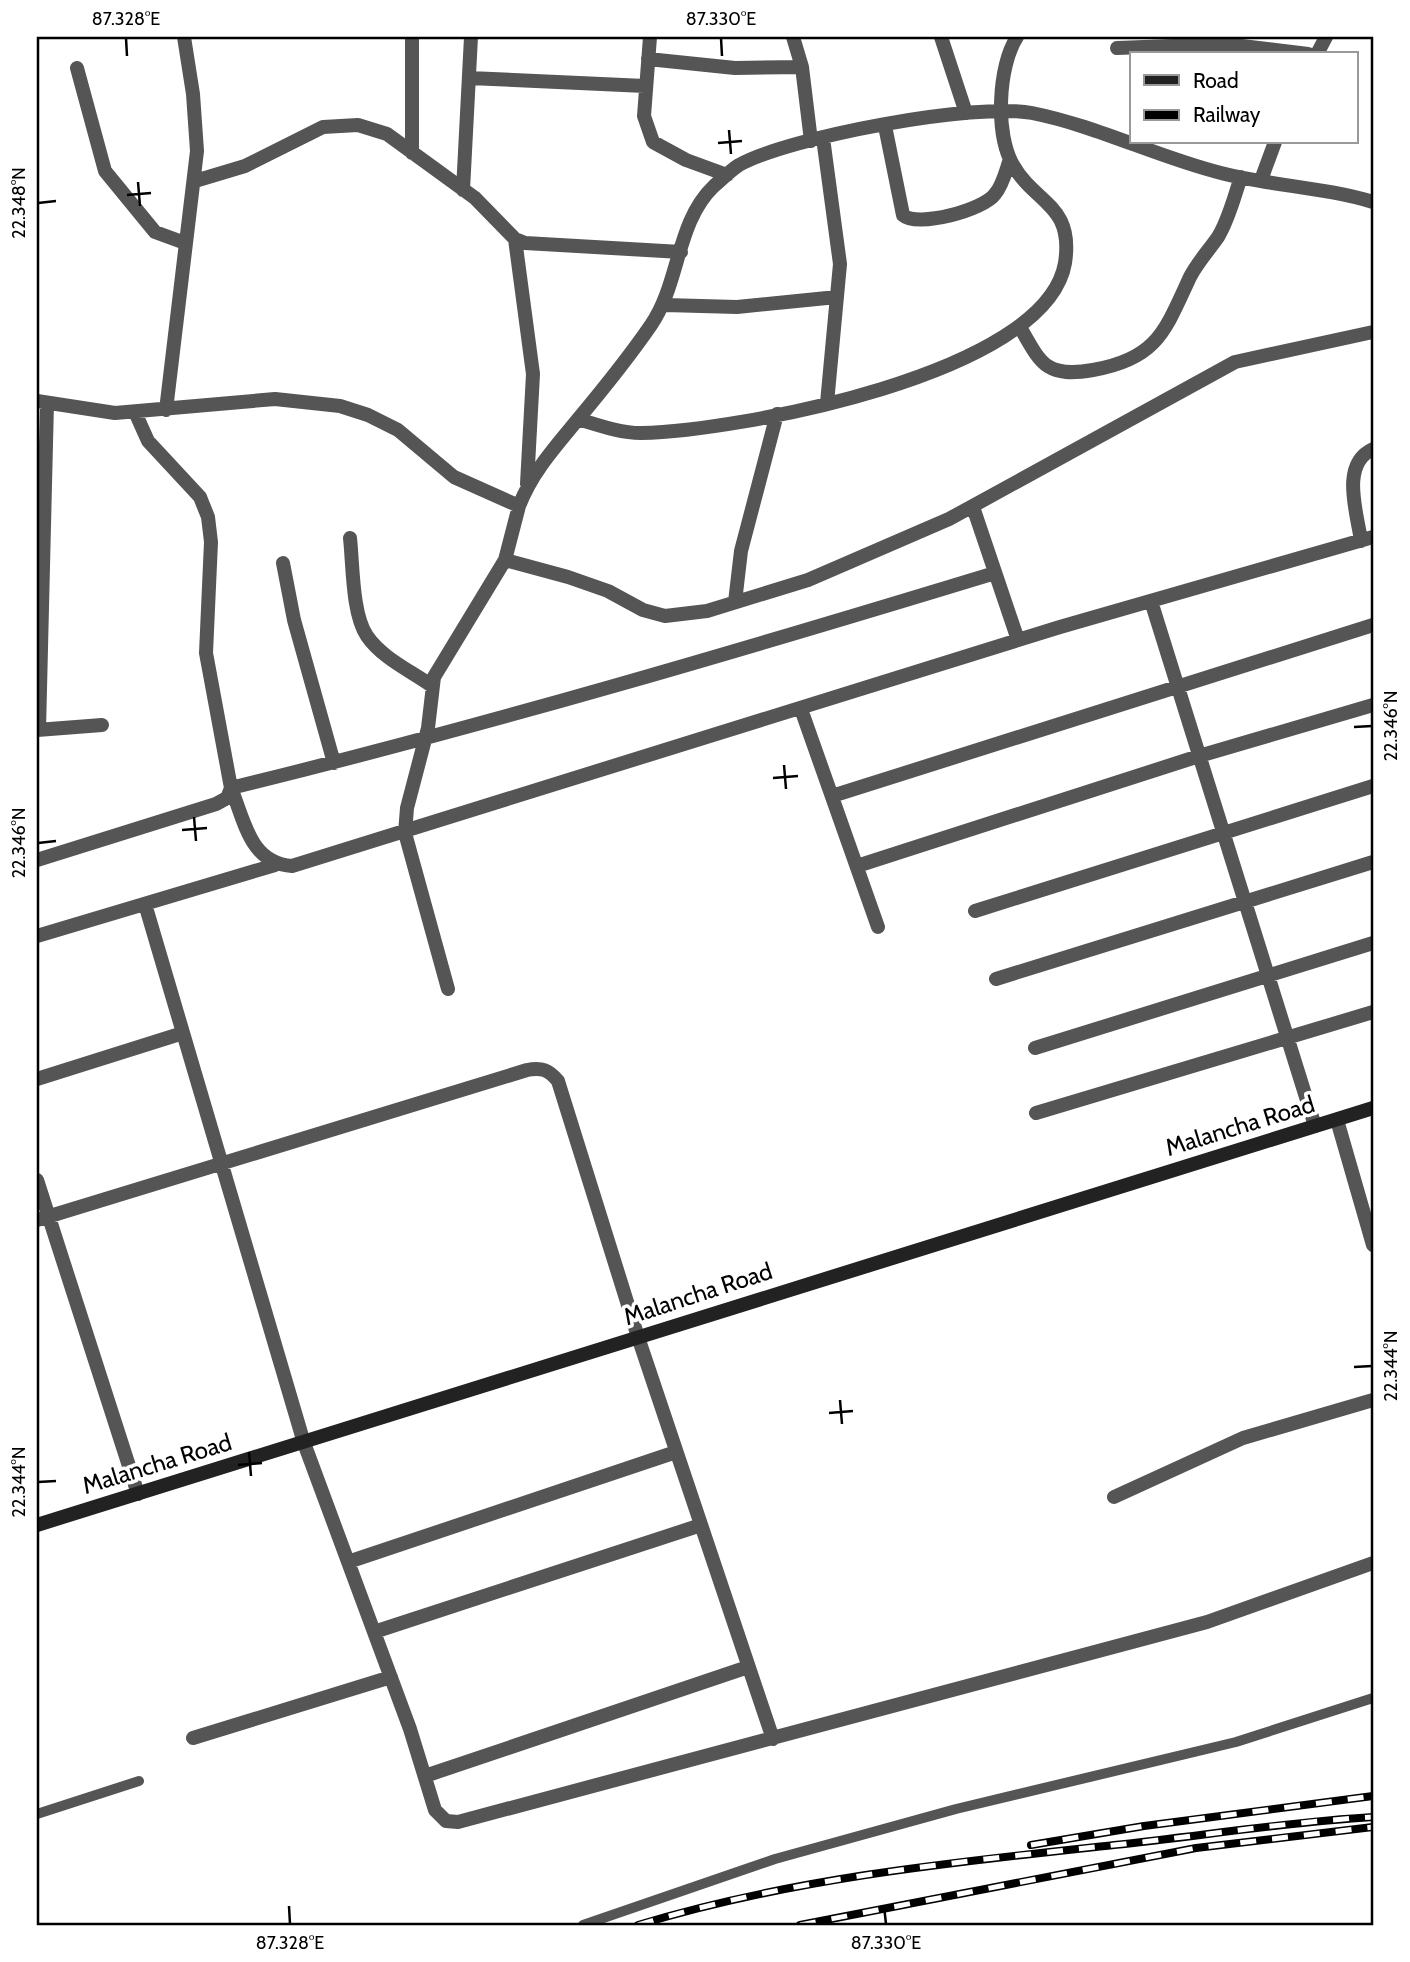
<svg xmlns="http://www.w3.org/2000/svg" width="1410" height="1962" font-family="Cabin,sans-serif">
<rect width="100%" height="100%" fill="#fff"/>
<g fill="none" stroke-linecap="round" stroke-linejoin="round">
<!-- lane -->
<path stroke="#555" stroke-width="10" d="M37 1814 139 1781
M583 1925 775 1859 956 1809 1236 1742 1373 1698"/>
<!-- street -->
<path stroke="#555" stroke-width="14" d="M650 37 644 116 653 142 686 160 727 175
M793 37 802 67 811 141
M941 37 966 113
M1117 48 1225 44 1308 54
M1317 54 1326 37
M648 59 735 68 802 67
M77 68 105 171 155 232 185 243
M469 78 645 86
M885 126 903 215C917 228 984 210 995 194 1003 185 1006 170 1010 159
M823 138 840 264 827 403
M412 153V37
M1261 180 1275 142
M195 181 245 166 323 127 358 125 387 134 475 198 515 239 525 243 681 252
M463 190 471 37
M515 239 533 374 527 484
M665 305 737 307 837 297
M1020 327C1041 364 1046 378 1093 370 1157 359 1165 331 1190 277 1197 263 1209 250 1218 237 1229 219 1234 197 1241 177
M37 401 115 413 275 399 340 406 368 415 398 430 454 477 519 506 505 560 568 577 608 591 643 610 665 616 707 611 808 580 949 519 1235 362 1373 332
M166 410 197 151 193 94 184 37
M578 419C598 425 620 433 641 433 735 431 1046 375 1065 263 1074 204 1035 204 1013 165 995 134 998 66 1017 37
M519 506C532 472 556 446 579 418 604 388 629 357 651 325 680 283 676 222 714 186 722 179 731 170 739 165 789 137 976 102 1032 113 1097 126 1157 157 1221 173 1271 186 1324 187 1373 202
M973 507 1018 640
M350 538C353 565 352 614 367 636 382 658 411 671 432 686
M1361 541C1357 512 1340 464 1373 449
M283 563 294 620 334 763
M995 573C742 650 488 725 231 788 245 822 250 863 292 866L1060 627 1373 537
M1151 601 1315 1126
M735 602 741 551 777 414
M801 709 878 927
M37 730 102 725
M39 730 47 403
M832 796 1373 625
M37 860 216 804 227 798 231 788 206 653 211 542 208 517 200 497 148 441 135 412
M857 866 1199 756 1373 705
M145 904 304 1443 410 1729 435 1810 446 1821 458 1822 1207 1622 1373 1563
M975 911 1373 786
M37 936 275 865
M996 979 1373 862
M448 989 405 833 407 808 428 728 434 677 505 560
M1035 1048 1373 943
M37 1079 183 1033
M1036 1113 1373 1012
M1337 1120 1373 1245
M37 1180 138 1494
M37 1220 527 1070C542 1067 549 1070 558 1081L638 1337 773 1739
M1114 1497 1243 1438 1373 1400
M348 1562 676 1452
M374 1632 701 1525
M193 1738 391 1677
M425 1776 748 1667"/>
<!-- secondary -->
<path stroke="#222" stroke-width="14" d="M37 1525 1373 1108"/>
<defs>
<path id="rail" d="M1031 1845 1144 1826 1373 1796
M638 1925C792 1878 955 1862 1114 1845 1201 1836 1286 1822 1373 1817
M800 1925 1196 1848 1373 1827"/>
</defs>
<!-- rail casing -->
<use href="#rail" stroke="#000" stroke-width="8"/>
<!-- rail -->
<use href="#rail" stroke="#fff" stroke-width="5" stroke-dasharray="16" stroke-linecap="butt"/>
</g>
<!-- ticks -->
<path fill="none" stroke="#000" stroke-width="2.5" d="M126 38 127 56M721 38 722 56M729 130 731 154M718 143 742 141M138 182 140 206M127 195 151 193M38 203 56 201M1354 727 1372 726M784 765 786 789M773 778 798 776M194 817 196 841M182 830 207 828M38 843 56 841M1354 1367 1372 1366M840 1400 842 1424M829 1413 853 1411M249 1452 251 1476M238 1465 262 1463M38 1482 56 1481M289 1906 290 1924M884 1906 886 1924"/>
<g text-anchor="middle" stroke-width="7" stroke-linejoin="round" paint-order="stroke">
<!-- street labels -->
<g font-size="24" fill="#000" stroke="#fff">
<text transform="translate(1240 1126) rotate(-17)" y="8">Malancha Road</text>
<text transform="translate(698 1294) rotate(-18)" y="8">Malancha Road</text>
<text transform="translate(157 1464) rotate(-17)" y="8">Malancha Road</text>
</g>
</g>
<!-- border -->
<rect width="1410" height="1962" fill="none" stroke="#ffffff" stroke-width="77"/>
<!-- legend -->
<rect x="1130" y="52" width="228" height="91" fill="#ffffff" stroke="#999999" stroke-width="2"/>
<rect x="1144" y="75" width="35" height="10" fill="#222222" stroke="#999999" stroke-width="2"/>
<text x="1193" y="88" font-size="21" fill="#000000">Road</text>
<rect x="1144" y="110" width="35" height="10" fill="#000000" stroke="#999999" stroke-width="2"/>
<text x="1193" y="122" font-size="21" fill="#000000">Railway</text>
<rect x="38" y="38" width="1334" height="1886" fill="none" stroke="#000" stroke-width="2.5"/>
<g font-size="18" text-anchor="middle" fill="#000">
<text x="126" y="25">87.328°E</text>
<text x="721" y="25">87.330°E</text>
<text transform="translate(19 203) rotate(-90)" y="6">22.348°N</text>
<text transform="translate(1391 726) rotate(-90)" y="6">22.346°N</text>
<text transform="translate(19 843) rotate(-90)" y="6">22.346°N</text>
<text transform="translate(1391 1366) rotate(-90)" y="6">22.344°N</text>
<text transform="translate(19 1482) rotate(-90)" y="6">22.344°N</text>
<text x="290" y="1949">87.328°E</text>
<text x="886" y="1949">87.330°E</text>
</g>
</svg>
